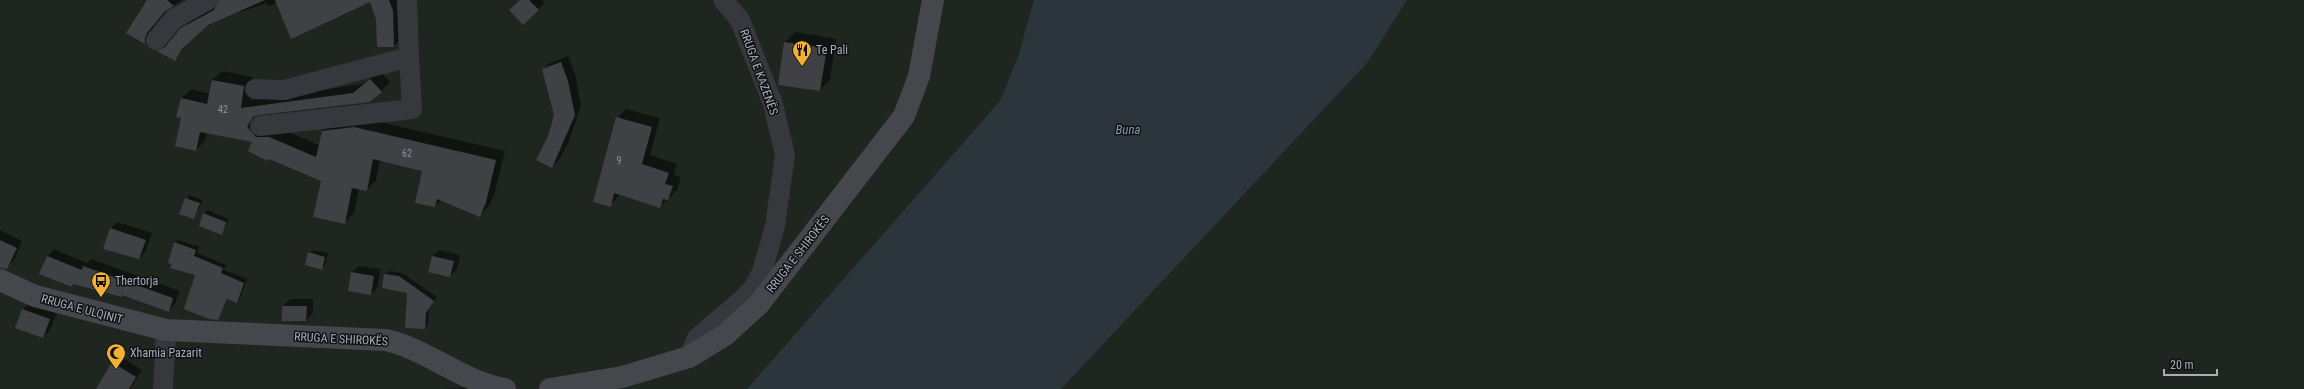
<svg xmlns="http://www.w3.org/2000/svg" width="2304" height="389" font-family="'Roboto Condensed',sans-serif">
<rect width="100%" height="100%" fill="#161618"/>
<!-- green -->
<path fill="#1e261f" d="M0 0H2304V389H0Z"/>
<!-- water -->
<path fill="#2c353c" d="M1034 0H1407L1367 63 1061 389H747L1000 101 1018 57Z"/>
<!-- shadow -->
<path fill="#0007" fill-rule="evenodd" d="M150 0H183L167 9 154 25 152 36 145 43 128 32Z
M220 0H363L277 3 268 6 267 3 240 12 239 10 207 24 188 42 175 60 159 51 171 42 189 22 219 5Z
M370 0H399L400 39 394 46 377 19Z
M521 0H542L545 3 523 24Z
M795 32 836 39 830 80 820 90 785 42Z
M568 56 575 74 581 105 569 141 559 160 552 167 549 136 555 115 543 69 550 63Z
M222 71 253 77 250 100 363 84 380 71 390 82 381 91 257 114 256 117 265 128H279L319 145 322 131 332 122 363 118 505 151 495 192 489 206 480 215 442 199 435 206 423 170 380 160 376 181 366 190 359 189 354 213 344 223 322 180 254 142 207 132 205 141 196 150 182 117 177 116 182 98 191 89 210 94 212 80ZM244 122 252 131H249Z
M626 109 660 118 650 155 677 164 674 175 681 177 677 190 659 207 620 194 610 206 617 118Z
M189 195 203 200 194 218 180 213Z
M207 210 229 219 221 233 204 214Z
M117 222 152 233 146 251 139 258 110 229Z
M0 230 22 241 14 260 8 266 0 263Z
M178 240 199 247 197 253 226 265 224 270 247 279 240 298 236 302 228 299 218 319 196 275 175 243Z
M54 249 87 263 91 259 180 291 175 304 168 311 123 294 75 283 71 286 40 273 48 256Z
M313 250 328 253 325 265 321 269 309 253Z
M439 250 460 255 457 269 450 276 432 257Z
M359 266 380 269 378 287 371 294 352 272Z
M389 271 402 273 437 297 429 309 428 325 424 328 408 292 383 288 385 274Z
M290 299H313V313L306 320 283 306Z
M30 303 57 312 50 330 43 337 23 309Z
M120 356 142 370 130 389H97L113 363Z
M481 386 488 389H446Z"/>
<!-- building -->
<path fill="#404145" d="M147 0H167L174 6 165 11 147 33 145 38V44L126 33Z
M219 0H265L208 25 182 49 175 61 157 51 165 47 181 28 214 10Z
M275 0H389L393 11 394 47H377L376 19 370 2 291 39Z
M520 0H529L539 10 523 25 509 10Z
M784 42 827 48 820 91 778 85Z
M561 62 568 81 575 115 552 168 536 160 548 136 554 115 542 69Z
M370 79 382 92 370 102 259 115 253 117 247 127 256 137H269L316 157 322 131 354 127 496 160 486 202 480 217 437 199 435 207 415 203 422 171 373 159 367 191 352 188 345 224 313 217 321 181 269 159 267 161 248 151 252 142 200 132 196 151 175 146 181 118 176 117 181 98 207 104 212 80 244 86 241 108 353 93Z
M616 117 652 127 642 164 669 173 665 184 673 186 668 200 663 199 660 208 614 193 611 207 593 202Z
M185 198 200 203 194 219 179 214Z
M203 213 226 222 222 235 199 226Z
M110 228 146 240 139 259 103 249Z
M0 240 17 248 7 269 0 268Z
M174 242 196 250 194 256 223 268 221 273 244 283 237 303 227 299 218 320 209 319 184 309 195 275 170 268 172 264 168 263Z
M308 252 325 257 322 270 305 265Z
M47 256 82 270 83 266 173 298 169 312 122 295V297L73 284 72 287 39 274Z
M432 256 454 261 450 277 428 272Z
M351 272 374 276 371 295 348 291Z
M384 274 399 276 434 301 426 313 425 329 405 328 407 293 382 288Z
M282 306H307L306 321H282Z
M22 309 50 319 43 338 15 328Z
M112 362 136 377 129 389H96Z"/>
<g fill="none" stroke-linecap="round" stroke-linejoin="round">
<!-- street -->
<path stroke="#37383d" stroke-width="20" d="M407 0 409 57
M156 40 174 19 208 0
M255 89 284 90 409 57 412 109 260 126
M689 357 697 338 742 300 754 287 762 272 775 226 785 155 773 104 740 20 723 0
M163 389 166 330"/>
<!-- secondary -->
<path stroke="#45474d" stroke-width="22" d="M0 280 35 296 166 330 386 340C429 350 462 382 505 389
M550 389 622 377 689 357 725 335 759 304 904 116 919 76 933 0"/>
</g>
<!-- icons -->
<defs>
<symbol id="restaurant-pin" viewBox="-11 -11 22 30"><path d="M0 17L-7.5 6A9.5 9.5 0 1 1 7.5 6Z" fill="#f2b134" stroke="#111113"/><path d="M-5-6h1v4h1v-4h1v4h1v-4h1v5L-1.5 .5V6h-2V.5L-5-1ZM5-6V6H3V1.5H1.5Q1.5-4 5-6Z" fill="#111"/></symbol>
<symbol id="bus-pin" viewBox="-11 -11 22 30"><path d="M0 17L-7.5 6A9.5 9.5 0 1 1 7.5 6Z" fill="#f2b134" stroke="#111113"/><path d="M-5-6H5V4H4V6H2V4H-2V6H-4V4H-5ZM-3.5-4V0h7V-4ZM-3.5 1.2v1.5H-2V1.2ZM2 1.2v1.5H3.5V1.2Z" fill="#111"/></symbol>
<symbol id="mosque-pin" viewBox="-11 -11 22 30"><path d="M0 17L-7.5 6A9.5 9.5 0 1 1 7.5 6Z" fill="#f2b134" stroke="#111113"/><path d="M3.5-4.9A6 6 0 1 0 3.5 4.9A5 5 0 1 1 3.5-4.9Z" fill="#111"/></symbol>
</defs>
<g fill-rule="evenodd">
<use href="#restaurant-pin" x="791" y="39" width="22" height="30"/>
<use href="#bus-pin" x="90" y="270" width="22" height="30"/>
<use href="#mosque-pin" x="105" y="342" width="22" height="30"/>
</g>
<g text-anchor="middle" stroke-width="3" stroke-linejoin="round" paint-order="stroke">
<!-- number labels -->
<g font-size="10" fill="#8e929b">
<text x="223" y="113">42</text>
<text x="407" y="157">62</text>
<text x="619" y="164">9</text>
</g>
<!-- poi labels -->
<g font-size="12" fill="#a8adb8" stroke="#111113" text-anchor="start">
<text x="816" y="54">Te Pali</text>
<text x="115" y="285">Thertorja</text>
<text x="130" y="357">Xhamia Pazarit</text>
</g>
<!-- street labels -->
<g font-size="12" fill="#a8adb8" stroke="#111113">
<text transform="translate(759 72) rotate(70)" y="4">RRUGA E KAZENËS</text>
<text transform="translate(798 254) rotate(-52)" y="4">RRUGA E SHIROKËS</text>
<text transform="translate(82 309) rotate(15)" y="4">RRUGA E ULQINIT</text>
<text transform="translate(341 339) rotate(3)" y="4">RRUGA E SHIROKËS</text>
</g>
<!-- water labels -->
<g font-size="13" font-style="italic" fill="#7f9bb3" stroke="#111113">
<text x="1128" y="134">Buna</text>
</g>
</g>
<!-- scale -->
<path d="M2164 369v6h53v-6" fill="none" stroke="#a8adb8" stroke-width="2"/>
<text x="2170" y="369" font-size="12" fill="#a8adb8" stroke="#111113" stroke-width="3" paint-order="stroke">20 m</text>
</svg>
